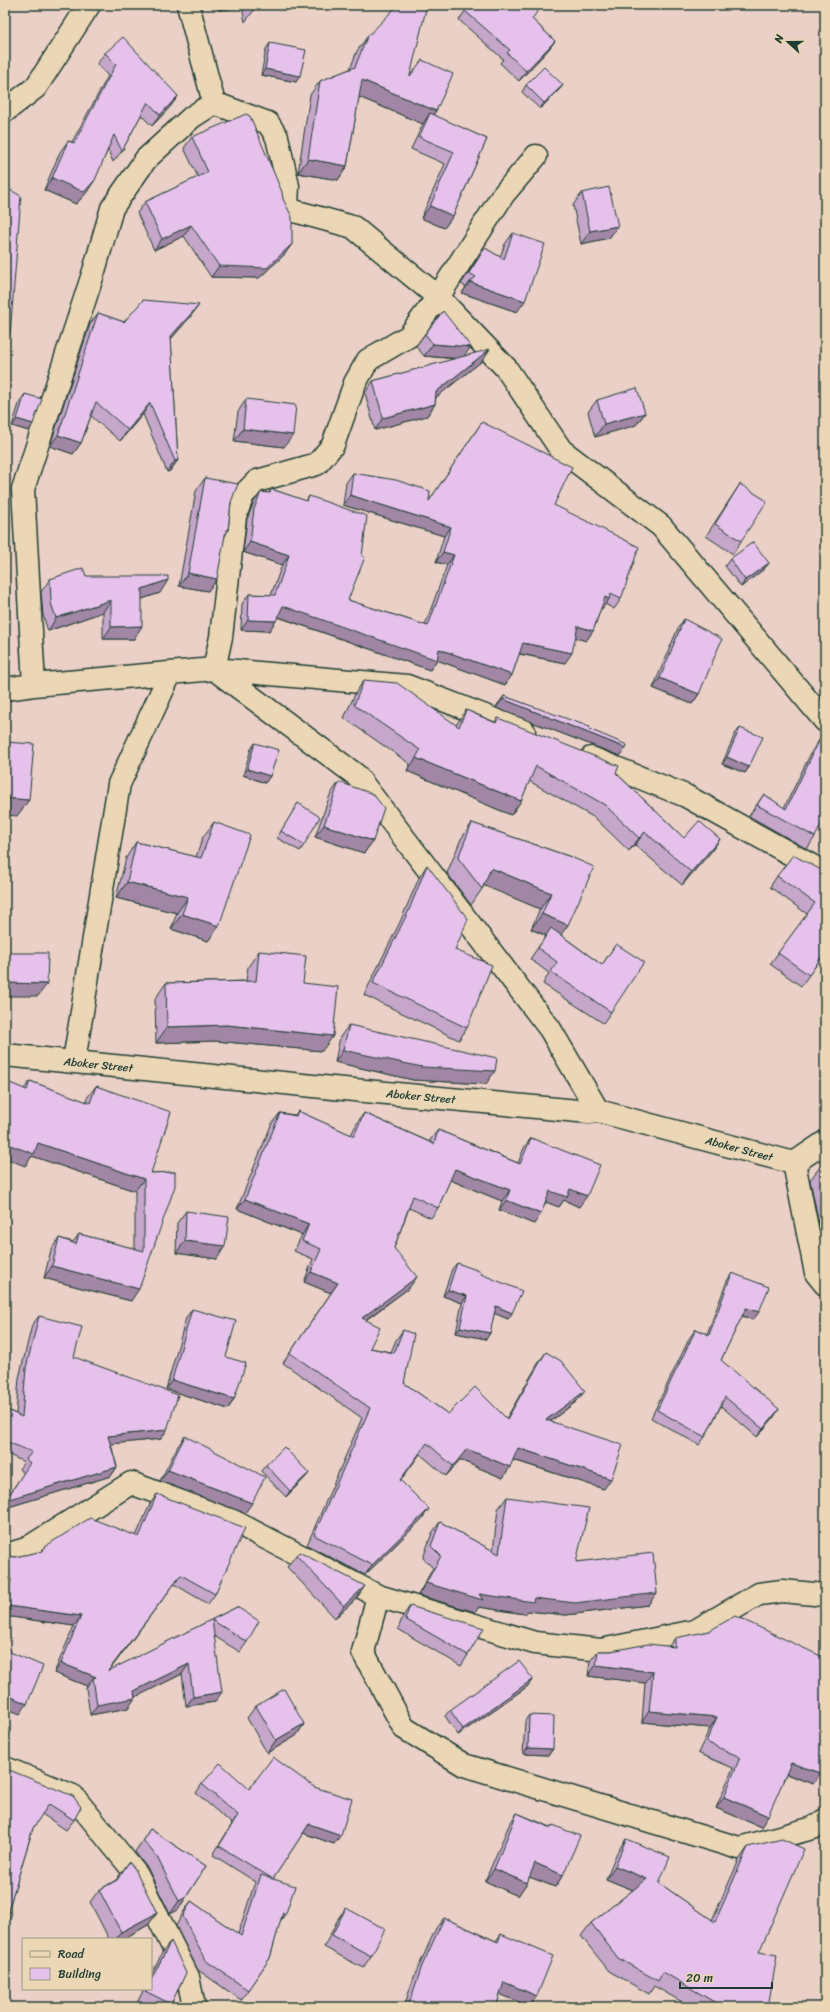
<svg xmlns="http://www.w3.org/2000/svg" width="830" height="2012" font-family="Sriracha,sans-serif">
<rect width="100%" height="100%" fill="#ead0c6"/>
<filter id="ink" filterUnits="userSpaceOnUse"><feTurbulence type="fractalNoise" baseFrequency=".025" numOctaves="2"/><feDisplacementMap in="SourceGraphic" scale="8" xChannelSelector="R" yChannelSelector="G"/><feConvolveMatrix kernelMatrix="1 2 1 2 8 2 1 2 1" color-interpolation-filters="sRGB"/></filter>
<g filter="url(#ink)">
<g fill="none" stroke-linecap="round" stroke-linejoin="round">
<defs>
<path id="minor" d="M188 5 214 103
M214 103 268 123 277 137 288 186 287 205 294 211 353 227 438 297 506 368 561 450 661 526 825 721
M5 111 36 87 89 5
M34 685 23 489 94 271 112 208 146 159 192 117 214 103
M5 689 34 685 214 669 356 775 550 1029 598 1111
M524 731 407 686 214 669 221 637 235 516 243 495 257 481 317 464 333 445 355 383 368 360 409 336 438 297 503 195 536 156
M591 758 686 796 823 872 825 871
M74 1061 119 784 170 674
M794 1163 816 1273 825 1284
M5 1555 26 1549 131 1483 233 1521 378 1596 535 1643 601 1650 695 1631 759 1594 782 1591 825 1595
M378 1596 363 1652 404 1728 464 1765 739 1848 813 1828 825 1820
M5 1768 73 1796 137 1875 188 1977 194 2007"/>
<g id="secondary">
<path id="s1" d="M5 1055 333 1088 589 1112 598 1111 794 1163 825 1142"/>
</g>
</defs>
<!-- minor casing -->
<use href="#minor" stroke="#1f3d34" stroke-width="25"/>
<!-- secondary casing -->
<use href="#secondary" stroke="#1f3d34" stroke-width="25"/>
<!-- minor -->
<use href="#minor" stroke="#ebd7b5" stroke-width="22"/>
<!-- secondary -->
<use href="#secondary" stroke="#ebd7b5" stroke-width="22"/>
</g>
<!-- wall -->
<path fill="#c6a6cb" stroke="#1f3d34" d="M218 5H255L254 10 245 22 242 7 219 10Z
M465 11 532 19 555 41 548 50 519 81 500 63 503 59 459 20Z
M367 37 410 76 433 115 487 139 453 216 444 228 421 218 445 164 411 149 423 124 359 97 347 166 338 180 298 173 310 95 320 81 350 69 357 51Z
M270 43 296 82 261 75 266 49Z
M105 53 178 96 170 107 152 126 141 115 122 151 113 162 108 150 87 192 76 204 44 190 60 152 68 141 72 142 108 76 97 64Z
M526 85H563L558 91 540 109 522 92Z
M192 137 283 199 292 244 284 255 259 278 211 277 184 236 154 250 137 213 145 202 198 177 184 148Z
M582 193 618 226 609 238 581 244 573 205Z
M513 233 517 312 462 293 466 287 461 284 485 248 500 257 505 244Z
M98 313 124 322 191 316 171 339 178 460 170 471 167 472 143 414 120 441 91 416 81 443 73 454 50 446 90 324Z
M425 334 464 356 482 361 436 397 435 404 427 416 375 430 365 393 373 381 455 359 424 356 416 346Z
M25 394 29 431 12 426 20 401Z
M246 399 284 447 234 441 238 412Z
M597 400 645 413 636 425 595 437 588 412Z
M482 422 554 505 621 599 614 609 605 604 602 609 601 608 593 631 586 641 575 637 565 663 519 654 512 675 505 685 437 660 430 670 278 617 269 631 241 630 242 604 249 594 271 595 282 565 243 552 247 519 254 502 261 492 269 493 271 489 306 501 309 496 348 600 425 625 447 565 436 562 444 536 343 505 346 483 353 473 429 501Z
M205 478 231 502 228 531 225 536 208 591 179 586 196 491Z
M740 484 741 541 733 554 706 536Z
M730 559 769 563 764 569 741 587 725 566Z
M86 576 160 593 142 599 134 639H103V612L48 631 43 615 41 592 50 579Z
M684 619 699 694 692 704 653 688 678 628Z
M364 680 456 725 466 710 495 722 498 718 616 773 684 838 720 839 710 853 682 885 635 845 629 851 595 818 529 781 521 801 511 815 407 771 410 764 344 718 355 694Z
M504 696 589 729 626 748 620 756 496 708 497 705Z
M740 728 749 767 745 773 722 764 735 734Z
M820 739 815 837 807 849 749 816 764 794 784 808 812 751Z
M255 743 270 776 265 783 243 775 251 749Z
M339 782 373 841 364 853 315 837 330 795Z
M298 803 304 845 300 851 277 838Z
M214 822 219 926 208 941 171 929 177 913 116 898 126 858 136 842 196 857 203 837Z
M472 823 571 857 561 935 602 965 616 944 611 1012 603 1023 543 984 549 973 530 959 546 936 531 929 540 909 484 885 482 889 471 905 447 873 461 839Z
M427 865 455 950 467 1028 459 1040 364 995 400 922 419 878Z
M825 872V953L801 986 770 964 807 914 770 887 777 876Z
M259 951 303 983 322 1051 216 1041 156 1043 155 999 166 983 246 981 248 967Z
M349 1025 486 1084 413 1080 335 1062 340 1037Z
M30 1081 86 1102 87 1098 96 1086 151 1173 175 1172 131 1301 44 1278 51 1250 59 1238 73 1242 79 1234 135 1249V1191L32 1156 25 1166 24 1089Z
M298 1111 351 1135 357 1123 364 1113 430 1142V1140L438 1130 518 1163 524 1148 531 1138 579 1207 564 1200 559 1207 546 1202 534 1224 499 1210 502 1201 450 1180 438 1208 431 1218 409 1208 394 1248 409 1288 366 1320 370 1348 391 1352 396 1340 403 1330 404 1383 448 1414 506 1419 539 1362 546 1352 577 1401 551 1421 604 1489 513 1460 503 1478 460 1460 446 1476 420 1454 401 1480 421 1520 365 1575 307 1545 362 1418 283 1363 331 1293 304 1282 313 1259 294 1251 302 1235 237 1209 272 1123 280 1113 295 1115Z
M825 1162V1245L822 1238 810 1180 823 1163Z
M186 1211 217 1259 176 1253 177 1223Z
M457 1263 481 1274 512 1313 508 1319 494 1313 490 1333 486 1339 456 1333 462 1303 443 1296 452 1269Z
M732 1273 753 1320 742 1316 721 1360 774 1417 757 1437 721 1406 705 1437 699 1445 651 1418 690 1337 696 1329 707 1334 727 1281Z
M192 1309 226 1357 234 1399 228 1409 166 1389 186 1318Z
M39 1316 74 1357 161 1439 111 1444 117 1467 111 1476 5 1508V1500L24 1473 19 1469 24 1462 5 1453V1409L16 1414 19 1378 32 1325Z
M185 1436 245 1513 160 1481 178 1446Z
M825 1449V1478L821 1477V1466Z
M266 1465 309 1473 304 1479 286 1497 261 1471Z
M157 1494 215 1594 208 1604 174 1584 109 1671 237 1607 247 1642 240 1652 214 1636 215 1702 186 1706 182 1674 135 1697V1698L128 1708 90 1715 86 1688 87 1686 54 1673 74 1626 5 1616V1556L15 1557 41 1552 44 1547 136 1536 150 1504Z
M507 1497 576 1562 648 1605 566 1615 528 1611 525 1614 479 1607 475 1612 418 1595 433 1568 423 1558 432 1533 440 1522 493 1551 498 1509Z
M296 1555 356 1599 335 1618 287 1567Z
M410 1606 468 1655 461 1666 398 1629 403 1616Z
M675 1638 820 1711 821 1773 813 1784 786 1774 761 1827 716 1808 733 1768 698 1753 710 1728 642 1722 645 1683 588 1676 590 1661 598 1651H611L669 1646Z
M528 1686 458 1735 445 1716 450 1710Z
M256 1706 304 1724 296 1736 267 1753 247 1718Z
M529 1715 553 1749 548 1755 523 1754 525 1721Z
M5 1767 74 1820 66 1830 42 1814 33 1828 8 1911Z
M202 1784 249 1789 334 1844 303 1833 273 1879 280 1921 270 1958 241 2000 198 1970 176 1926 184 1911 191 1901 238 1934 254 1885 256 1882 213 1855 232 1824 196 1793Z
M517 1813 551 1827 553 1825 563 1875 555 1887 530 1877 518 1896 485 1881 509 1825Z
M150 1829 206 1866 178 1910 170 1914 148 1869 135 1852Z
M626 1839 659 1883 712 1920 739 1860 748 1847 759 1952 768 2007H691L654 1986 649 1994 609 1971 581 1936 591 1923 633 1890 606 1879 617 1852Z
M129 1862 157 1913 148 1925 123 1939H109L90 1902 99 1890 116 1880Z
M346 1908 371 1956 363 1968 324 1947 337 1921Z
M444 1918 496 1941 501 1934 537 1996 529 2006 500 1994 496 2007H404L414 1977 436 1928Z
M171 1941V2004L168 2007H144L137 2003 144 1989H151V1976L162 1953Z"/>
<!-- shaded-wall -->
<path fill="#a187a5" stroke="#1f3d34" d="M223 5H243L242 7 219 10Z
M555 41 548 50 519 81 526 71Z
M265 69 300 76 296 82 261 75Z
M362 80 436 111 426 125 430 113 423 124 352 94Z
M563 85 558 91 540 109 544 103Z
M178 96 170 107 152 126 160 115Z
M308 159 347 166 338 180 298 173Z
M52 178 95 180 87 192 76 204 44 190Z
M430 206 453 216 444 228 421 218Z
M191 225 184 236 154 250 162 239Z
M618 226 609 238 581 244 590 231Z
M292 244 284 255 259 278 211 277 219 266Z
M470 282 525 301 517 312 462 293Z
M199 305 191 316 163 348 171 336Z
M5 333 10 335 5 343Z
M433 344 471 347 462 359 424 356Z
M490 349 482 361 428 404 436 392Z
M150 403 143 414 120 441 128 430Z
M435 404 427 416 375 430 383 418Z
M645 413 636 425 595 437 604 424Z
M17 419 33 424 29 431 12 426Z
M243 429 293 435 284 447 234 441Z
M58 435 81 443 73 454 50 446Z
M178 460 170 471 167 472 175 461Z
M350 495 451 527 444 536 343 505Z
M250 542 289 555 282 565 243 552Z
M443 552 454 555 447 565 436 562Z
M769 563 764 569 741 587 745 580Z
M188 573 217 579 208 591 179 586Z
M168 580 160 593 133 602 142 589Z
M605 597 609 599 602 609 598 607Z
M111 600 103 612 48 631 56 618Z
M283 606 439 649 512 675 505 685 437 660 430 670 276 616Z
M248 620 276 621 269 631 241 630Z
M142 626 134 639H103L111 627Z
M578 626 593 631 586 641 571 636Z
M523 643 572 653 565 663 516 653Z
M660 678 699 694 692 704 653 688Z
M503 699 626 748 620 756 496 708Z
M727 757 749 767 745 773 722 764Z
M416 758 521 801 511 815 407 771Z
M247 769 270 776 265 783 243 775Z
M5 798 29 800 17 816 5 815Z
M324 825 373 841 364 853 315 837Z
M645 832 635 845 629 851 639 838Z
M720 839 710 853 682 885 691 872Z
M491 868 551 893 540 909 480 884Z
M127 882 188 897 177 913 116 898Z
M182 914 219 926 208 941 171 929Z
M542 914 568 925 557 940 531 929Z
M5 983 47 984 38 996H5Z
M227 1025 333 1036 322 1051 216 1041 156 1043 167 1027Z
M343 1050 495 1071 486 1084 413 1080 335 1062Z
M5 1143H38L144 1179 135 1191 32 1156 25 1166 5 1158Z
M455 1169 510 1190 502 1201 448 1179Z
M570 1189 587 1196 579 1207 564 1200 559 1207 543 1201 550 1191Z
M245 1199 309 1224 302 1235 237 1209Z
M506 1200 541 1214 534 1224 499 1210Z
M185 1241 225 1246 217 1259 176 1253Z
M52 1266 139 1289 131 1301 44 1278Z
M311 1272 338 1283 331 1293 304 1282Z
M417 1277 409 1288 354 1328 362 1318Z
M448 1290 467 1296 462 1303 443 1296Z
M496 1306 512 1313 508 1319 491 1312Z
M746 1308 759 1312 753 1320 741 1315Z
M460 1327 490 1333 486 1339 456 1333Z
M172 1380 234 1399 228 1409 166 1389Z
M585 1391 577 1401 539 1430 546 1420Z
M779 1409 774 1417 757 1437 763 1429Z
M167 1430 161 1439 101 1445 108 1436Z
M518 1448 611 1479 604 1489 511 1459Z
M467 1449 510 1467 503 1478 460 1460 446 1476 453 1466Z
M117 1467 111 1476 5 1508 6 1500Z
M168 1470 252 1503 245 1513 160 1481Z
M825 1470V1478L821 1477Z
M309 1473 304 1479 286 1497 290 1491Z
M429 1509 421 1520 365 1575 372 1565Z
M181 1575 174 1584 101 1681 108 1671Z
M11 1579 5 1588V1581Z
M426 1583 479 1594 534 1598 657 1593 648 1605 566 1615 528 1611 525 1614 479 1607 475 1612 418 1595Z
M365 1586 356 1599 335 1618 344 1606Z
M8 1606 81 1616 74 1626 5 1616V1610Z
M61 1663 96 1677 93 1678 87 1686 54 1673Z
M189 1664 182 1674 132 1699 135 1698 128 1708 90 1715 97 1705 134 1691Z
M596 1665 653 1672 645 1683 588 1676Z
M533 1679 528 1686 458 1735 463 1729Z
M222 1692 215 1702 186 1706 193 1697Z
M5 1694 27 1704 20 1714 5 1708Z
M649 1711 717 1717 710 1728 642 1722Z
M304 1724 296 1736 267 1753 276 1740Z
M528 1748 553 1749 548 1755 523 1754Z
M791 1763 821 1773 813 1784 784 1773Z
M724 1797 768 1816 761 1827 716 1808Z
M309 1824 341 1835 334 1844 303 1833Z
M535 1863 563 1875 555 1887 527 1876Z
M615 1866 647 1879 638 1892 606 1879Z
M494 1869 527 1883 518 1896 485 1881Z
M186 1897 178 1910 170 1914 179 1901Z
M283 1912 286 1913 279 1923Z
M157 1913 148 1925 123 1939H116L121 1932Z
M504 1982 537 1996 529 2006 497 1993Z"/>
<!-- building -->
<path fill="#e6c1ec" stroke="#1f3d34" d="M253 5H255L254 10Z
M398 5H427L410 76 422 60 453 74 436 111 362 80 347 166 308 159 320 81 355 67 367 37Z
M470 5H542L532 19 555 41 526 71 507 53 510 50 465 11Z
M123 37 178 96 160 115 148 102 122 151 114 135 95 180 84 192 52 178 68 141 74 143 116 64 105 53Z
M270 43 306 50 300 76 265 69Z
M544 67 563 85 544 103 526 85Z
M430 113 487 139 453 216 430 206 454 152 419 137Z
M246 114 250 116 282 192 283 199 292 217V244L267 268 219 266 191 225 162 239 145 202 208 172 192 137Z
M5 187 21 196 10 335 5 333Z
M609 187 618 226 590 231 582 193Z
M513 233 545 244 525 301 470 282 476 277 469 273 485 248 504 259Z
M143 300 199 305 171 336 178 460 175 461 150 403 128 430 96 402 81 443 58 435 98 313 124 322Z
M443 311 471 347 433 344 425 334Z
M490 349 436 392 435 404 383 418 373 381Z
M637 388 645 413 604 424 597 400Z
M25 394 42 399 33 424 17 419Z
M246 399 296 405 293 435 243 429Z
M482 422 572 467 554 505 639 547 621 599 611 594 609 599 605 597 593 631 578 626 572 653 523 643 512 675 439 649 437 660 283 606 276 621 248 620 249 594 275 595 289 555 250 542 254 509 261 492 270 493 271 489 307 501 309 496 367 516 362 556 365 557 348 600 428 626 454 555 443 552 451 527 350 495 353 473 396 480 430 491 429 501Z
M205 478 238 484 231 502 228 531 226 530 217 579 188 573Z
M740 484 767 501 741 541 715 524Z
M753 542 769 563 745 580 730 559Z
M83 568 86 576H168V580L142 589V626L111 627V600L56 618 51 603 50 579Z
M5 598 8 599 5 623Z
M684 619 722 639 699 694 660 678Z
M364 680 397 683 459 727 466 710 496 723 498 718 619 766 616 773 684 838 699 821 720 839 691 872 645 832 639 838 605 805 536 766 521 801 416 758 420 750 354 705Z
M504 696 590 727 589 729 627 745 626 748 503 699Z
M740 728 763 737 749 767 727 757Z
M820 739 825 741V817L815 837 757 805 764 794 786 809Z
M5 742 34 744 29 800 5 798Z
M255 743 279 750 270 776 247 769Z
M339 782 373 794 384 808 373 841 324 825Z
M298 803 320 817 304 845 281 831Z
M214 822 250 835 219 926 182 914 188 897 127 882 136 842 201 858Z
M472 823 571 857 594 867 568 925 542 914 551 893 491 868 482 889 458 858Z
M793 855 825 872V952L809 975 778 953 815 903 777 876Z
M427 865 468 919 455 950 492 965 467 1028 373 983 409 910Z
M551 928 602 965 616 944 644 962 611 1012 551 972 557 962 538 948Z
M259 951 306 956 303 983 338 987 333 1036 227 1025 167 1027 166 983 256 981Z
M5 953H48L47 984 5 983Z
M349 1025 497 1058 495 1071 422 1067 343 1050Z
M5 1081 27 1090 30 1081 90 1103 96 1086 171 1112 151 1173 175 1172V1186L139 1289 52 1266 59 1238 76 1244 79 1234 144 1251V1179L38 1143 34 1154 5 1143Z
M298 1111 354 1136 364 1113 434 1144 438 1130 520 1164 531 1138 600 1165 587 1196 570 1189 567 1197 550 1191 541 1214 506 1200 510 1190 455 1169 438 1208 413 1196 394 1248 417 1277 362 1318 380 1327 370 1348 394 1353 403 1330 414 1334 404 1383 448 1414 475 1387 507 1419 546 1352 561 1361 585 1391 546 1420 623 1445 611 1479 518 1448 510 1467 467 1449 453 1466 427 1443 400 1480 429 1509 372 1565 314 1535 370 1408 290 1353 338 1283 311 1272 321 1249 302 1241 309 1224 245 1199 280 1113 296 1116Z
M825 1162V1175L823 1163Z
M186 1211 229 1217 225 1246 185 1241Z
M457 1263 482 1272 481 1274 522 1291 512 1313 496 1306 490 1333 460 1327 467 1296 448 1290Z
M732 1273 769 1287 759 1312 746 1308 721 1360 779 1409 763 1429 725 1397 705 1437 657 1410 696 1329 709 1335Z
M192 1309 236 1321 226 1357 246 1363 234 1399 172 1380Z
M39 1316 82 1327 74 1357 178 1395 167 1430 108 1436 117 1467 6 1500 30 1463 26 1459 32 1452 5 1441V1409L22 1417 26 1368Z
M185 1436 265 1477 252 1503 168 1470Z
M284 1447 309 1473 290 1491 266 1465Z
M157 1494 245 1528 215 1594 181 1575 108 1671 237 1607 259 1621 247 1642 212 1620 222 1692 193 1697 189 1664 134 1691 135 1698 97 1705 93 1678 96 1677 61 1663 81 1616 8 1606 11 1579 5 1581V1556L15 1557 43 1551 44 1547 90 1518 139 1537Z
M507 1497 589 1508 576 1562 653 1553 657 1593 575 1603 534 1598 533 1602 479 1594 483 1600 426 1583 441 1556 431 1546 440 1522 499 1554Z
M299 1552 365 1586 344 1606 296 1555Z
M410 1606 484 1628 468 1655 405 1619Z
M735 1616 825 1658V1700L820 1711 825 1713V1761L821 1773 791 1763 768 1816 724 1797 740 1757 706 1742 717 1717 649 1711 653 1672 596 1665 598 1651H611L648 1644 675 1647V1638L709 1631Z
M5 1647 11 1650 10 1652 43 1666 27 1704 5 1694Z
M519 1661 533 1679 463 1729 450 1710Z
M284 1689 304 1724 276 1740 256 1706Z
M529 1715 554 1716 553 1749 528 1748Z
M273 1757 314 1787 352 1799 341 1835 309 1824 273 1879 219 1846 238 1815 202 1784 220 1763 249 1789Z
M5 1767 7 1769 73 1796 81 1807 74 1820 49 1804 33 1828 8 1911 12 1913 5 1930Z
M517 1813 551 1828 553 1825 580 1836 563 1875 535 1863 527 1883 494 1869Z
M150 1829 206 1866 186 1897 179 1901 157 1857 143 1840Z
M626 1839 670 1857 659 1883 715 1922 748 1847 782 1839 804 1849 759 1952 777 1955 768 2007H715L716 2003 663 1972 658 1981 618 1958 591 1923 647 1879 615 1866Z
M129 1862 135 1869 157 1913 121 1932 99 1890 117 1880Z
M261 1875 295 1886 286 1913 283 1912 270 1958 248 1990 205 1960 183 1916 191 1901 241 1936Z
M346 1908 385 1929 371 1956 332 1935Z
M444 1918 498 1942 501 1934 553 1956 537 1996 504 1982 496 2007H408L422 1966Z
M171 1941 186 1973 171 2004 145 1991 147 1989H151V1980Z"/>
</g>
<g text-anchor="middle" stroke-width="3.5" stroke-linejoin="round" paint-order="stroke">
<!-- street labels -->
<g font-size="11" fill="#1f3d34" stroke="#ebd7b5">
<text dy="4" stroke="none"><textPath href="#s1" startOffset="94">Aboker Street</textPath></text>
<text dy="4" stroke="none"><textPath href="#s1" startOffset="418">Aboker Street</textPath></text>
<text dy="4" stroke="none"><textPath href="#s1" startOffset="742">Aboker Street</textPath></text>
</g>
</g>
<!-- margin -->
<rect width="830" height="2012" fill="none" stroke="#ebd7b5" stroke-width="20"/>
<rect x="10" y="10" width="810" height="1992" fill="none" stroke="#1f3d34" stroke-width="1.5" filter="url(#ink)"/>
<!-- legend -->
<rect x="22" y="1938" width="130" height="52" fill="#ebd7b5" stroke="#999981"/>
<rect x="30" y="1951" width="20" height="6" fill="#ebd7b5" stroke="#999981"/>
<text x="58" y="1958" font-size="12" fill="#1f3d34">Road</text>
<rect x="30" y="1968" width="20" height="12" fill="#e6c1ec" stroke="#999981"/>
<text x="58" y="1978" font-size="12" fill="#1f3d34">Building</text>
<!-- north arrow -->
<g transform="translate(788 42) rotate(291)" stroke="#ebd7b5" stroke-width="3" paint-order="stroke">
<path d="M0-3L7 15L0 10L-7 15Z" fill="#1f3d34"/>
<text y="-6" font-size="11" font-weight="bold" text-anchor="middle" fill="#1f3d34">N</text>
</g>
<!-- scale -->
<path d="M680 1982v6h92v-6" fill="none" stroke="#1f3d34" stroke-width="2"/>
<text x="686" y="1982" font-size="12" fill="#1f3d34" stroke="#ebd7b5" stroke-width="3" paint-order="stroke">20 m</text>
</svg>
